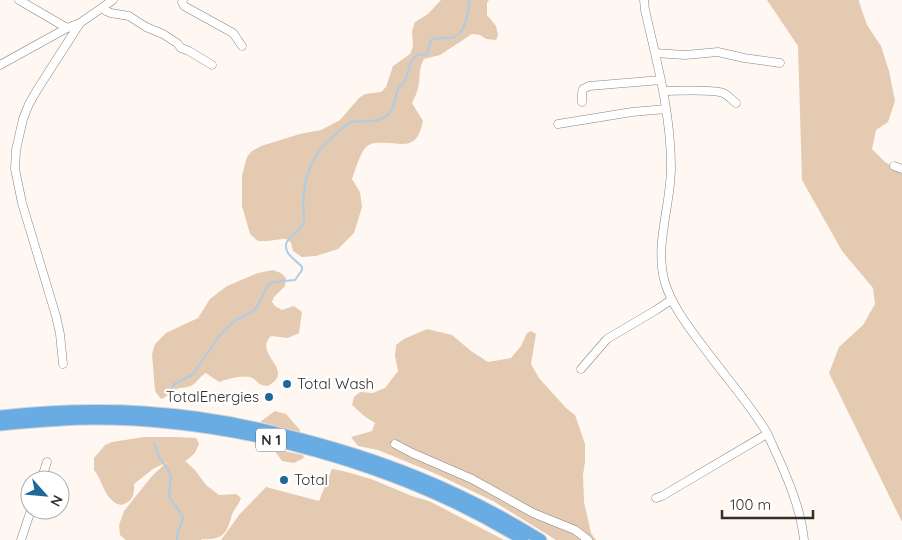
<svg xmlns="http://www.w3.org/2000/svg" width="902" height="540" font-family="Quicksand,sans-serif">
<rect width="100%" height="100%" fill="#fff8f2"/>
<!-- green -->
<path fill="#e3cab0" d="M441 0H489L487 3V15L496 26 498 35 496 40 486 39 480 35 472 34 440 55 424 59C419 68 420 73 419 83 418 91 415 97 412 103L423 121C416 154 402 141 377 143 372 143 370 144 366 147 360 153 355 171 352 179L360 192 362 207 354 233 338 249 316 256 302 257 293 251 291 243 287 239H282L268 241H258L250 234 242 206V176L247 157 252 151 261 146 300 134 321 130 340 120 359 98 365 94 381 92 386 87 393 66 410 54 413 47 412 31 415 22 428 14Z
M767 0H859V2L867 25 881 46 889 71 895 101 888 122 876 130 872 149 885 162 902 172V522L829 373 839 347 863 325 875 304 873 288 842 251 802 180 798 46Z
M273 270 281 273 286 278 285 286 274 297 272 302 275 306 282 310 294 306 302 312 299 333 288 338 271 336C252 354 297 370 268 386 259 385 260 384 254 379 248 373 226 379 219 382L206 373C200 376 199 380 194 384 188 389 181 386 175 390 169 393 167 397 161 399L155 391 152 354 155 344 166 333 198 318 210 299 227 286 258 273Z
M427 329 452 335 471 351 488 362 511 358 521 346 527 333 531 331 536 334 531 364 539 378 566 408 575 415 585 444V462L583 475 584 502 591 533 596 540H556L493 501 434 473 378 450 358 446 351 437 372 431 375 423 364 416 352 405 354 397 360 392 373 393 385 388 398 371 395 356 396 345 404 339Z
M275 411 286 414 300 430V432L260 422Z
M144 437H175L196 438 199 443C196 453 194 455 185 461L195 470 206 485 219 495 236 494 241 498C239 504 236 507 233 512 231 516 231 520 229 524 225 538 215 540 201 539L202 540H126L120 535 119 525 124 511 152 476 167 462 153 469 134 484C135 495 132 502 121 505 119 504 116 504 114 502 103 494 102 479 94 470V458L105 445 112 442Z
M275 449 303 455 304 458 294 463 282 461 274 450Z
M332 469 343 471 371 479 412 496 429 501 504 540H221L239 515 266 487 319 501Z"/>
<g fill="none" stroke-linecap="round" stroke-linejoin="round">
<!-- stream -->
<path stroke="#adcce7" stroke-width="2" d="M169 393 174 384 192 375 220 335 226 329 236 320 252 312 257 307 268 285 273 282 295 280 302 270V267C298 262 292 259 288 253 279 238 301 234 304 222 305 216 303 209 303 203 304 177 313 152 334 136 340 131 345 124 352 122 364 120 379 124 389 114 395 107 394 98 398 89 401 85 405 82 407 76 409 69 409 61 416 56 419 54 424 55 427 54L431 40C438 37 444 39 451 38 467 35 467 12 470 0
M154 443 159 457 169 471 171 477 169 494 170 498 183 517C182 525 176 531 177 540"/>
<defs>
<path id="minor" d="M19 0 67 28
M183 0 182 2 184 6 233 33 242 46
M644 0 645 10C657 62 671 114 671 167 671 206 654 245 665 283 674 311 694 334 711 357 730 382 751 406 767 433 771 441 774 449 778 457 790 484 801 511 804 540
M103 7 106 11 111 13 129 16 146 27 163 34 177 43 181 48 189 51 212 65
M655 53 685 55 718 52 744 58 780 63
M0 65 67 28 80 23 113 0
M664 91C677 91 712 89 723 93 728 95 732 100 736 103
M582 102V93L583 89 589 86 661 80
M558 124 632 112 666 109
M894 166 902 169
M63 364 60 334 56 316 22 203 15 169 16 150 23 119 29 104 37 90 80 23
M581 369 607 339 656 310 671 300
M395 444 412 453 472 479 533 513 575 530 588 540
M41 480 47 462
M656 498 662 496 767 434
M21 540 31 510"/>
<path id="highway" d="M0 416C48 411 96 409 144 412 192 415 240 423 286 435 380 458 459 489 541 540
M0 425C32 422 63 419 94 419 237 419 402 465 523 540"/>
</defs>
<!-- minor casing -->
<use href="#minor" stroke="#89837d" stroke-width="9"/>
<!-- highway casing -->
<use href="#highway" stroke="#d6d5d5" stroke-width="13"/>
<!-- minor -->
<use href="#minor" stroke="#fff" stroke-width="8"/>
<!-- highway -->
<use href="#highway" stroke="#68ace3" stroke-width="11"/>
</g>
<!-- markers -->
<g fill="#1f689c" stroke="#fff" stroke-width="2">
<circle cx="287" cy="384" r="5"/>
<circle cx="269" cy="397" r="5"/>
<circle cx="284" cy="480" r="5"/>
</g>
<g text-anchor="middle" stroke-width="4.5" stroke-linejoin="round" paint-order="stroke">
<!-- shield labels -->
<rect fill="#fff" stroke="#6f6d6b" stroke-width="1" x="256" y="428.5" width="30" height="23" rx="4"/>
<g font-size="14" font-weight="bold" fill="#312f2c">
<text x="271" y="445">N 1</text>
</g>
<!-- poi labels -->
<g font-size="15" fill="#312f2c" stroke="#fff" text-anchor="start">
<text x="297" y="389">Total Wash</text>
<text x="259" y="402" text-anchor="end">TotalEnergies</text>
<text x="294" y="485">Total</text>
</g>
</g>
<!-- north arrow -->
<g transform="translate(45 495) rotate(117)"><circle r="24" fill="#ffffff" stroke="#adacab"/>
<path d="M0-4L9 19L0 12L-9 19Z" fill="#1f689c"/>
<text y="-8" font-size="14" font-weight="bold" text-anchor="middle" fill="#312f2c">N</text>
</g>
<!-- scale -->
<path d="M722 510v8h91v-8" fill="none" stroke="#312f2c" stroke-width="2.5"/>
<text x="730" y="510" font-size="15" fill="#312f2c" stroke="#ffffff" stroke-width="4" paint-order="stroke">100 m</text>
</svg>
